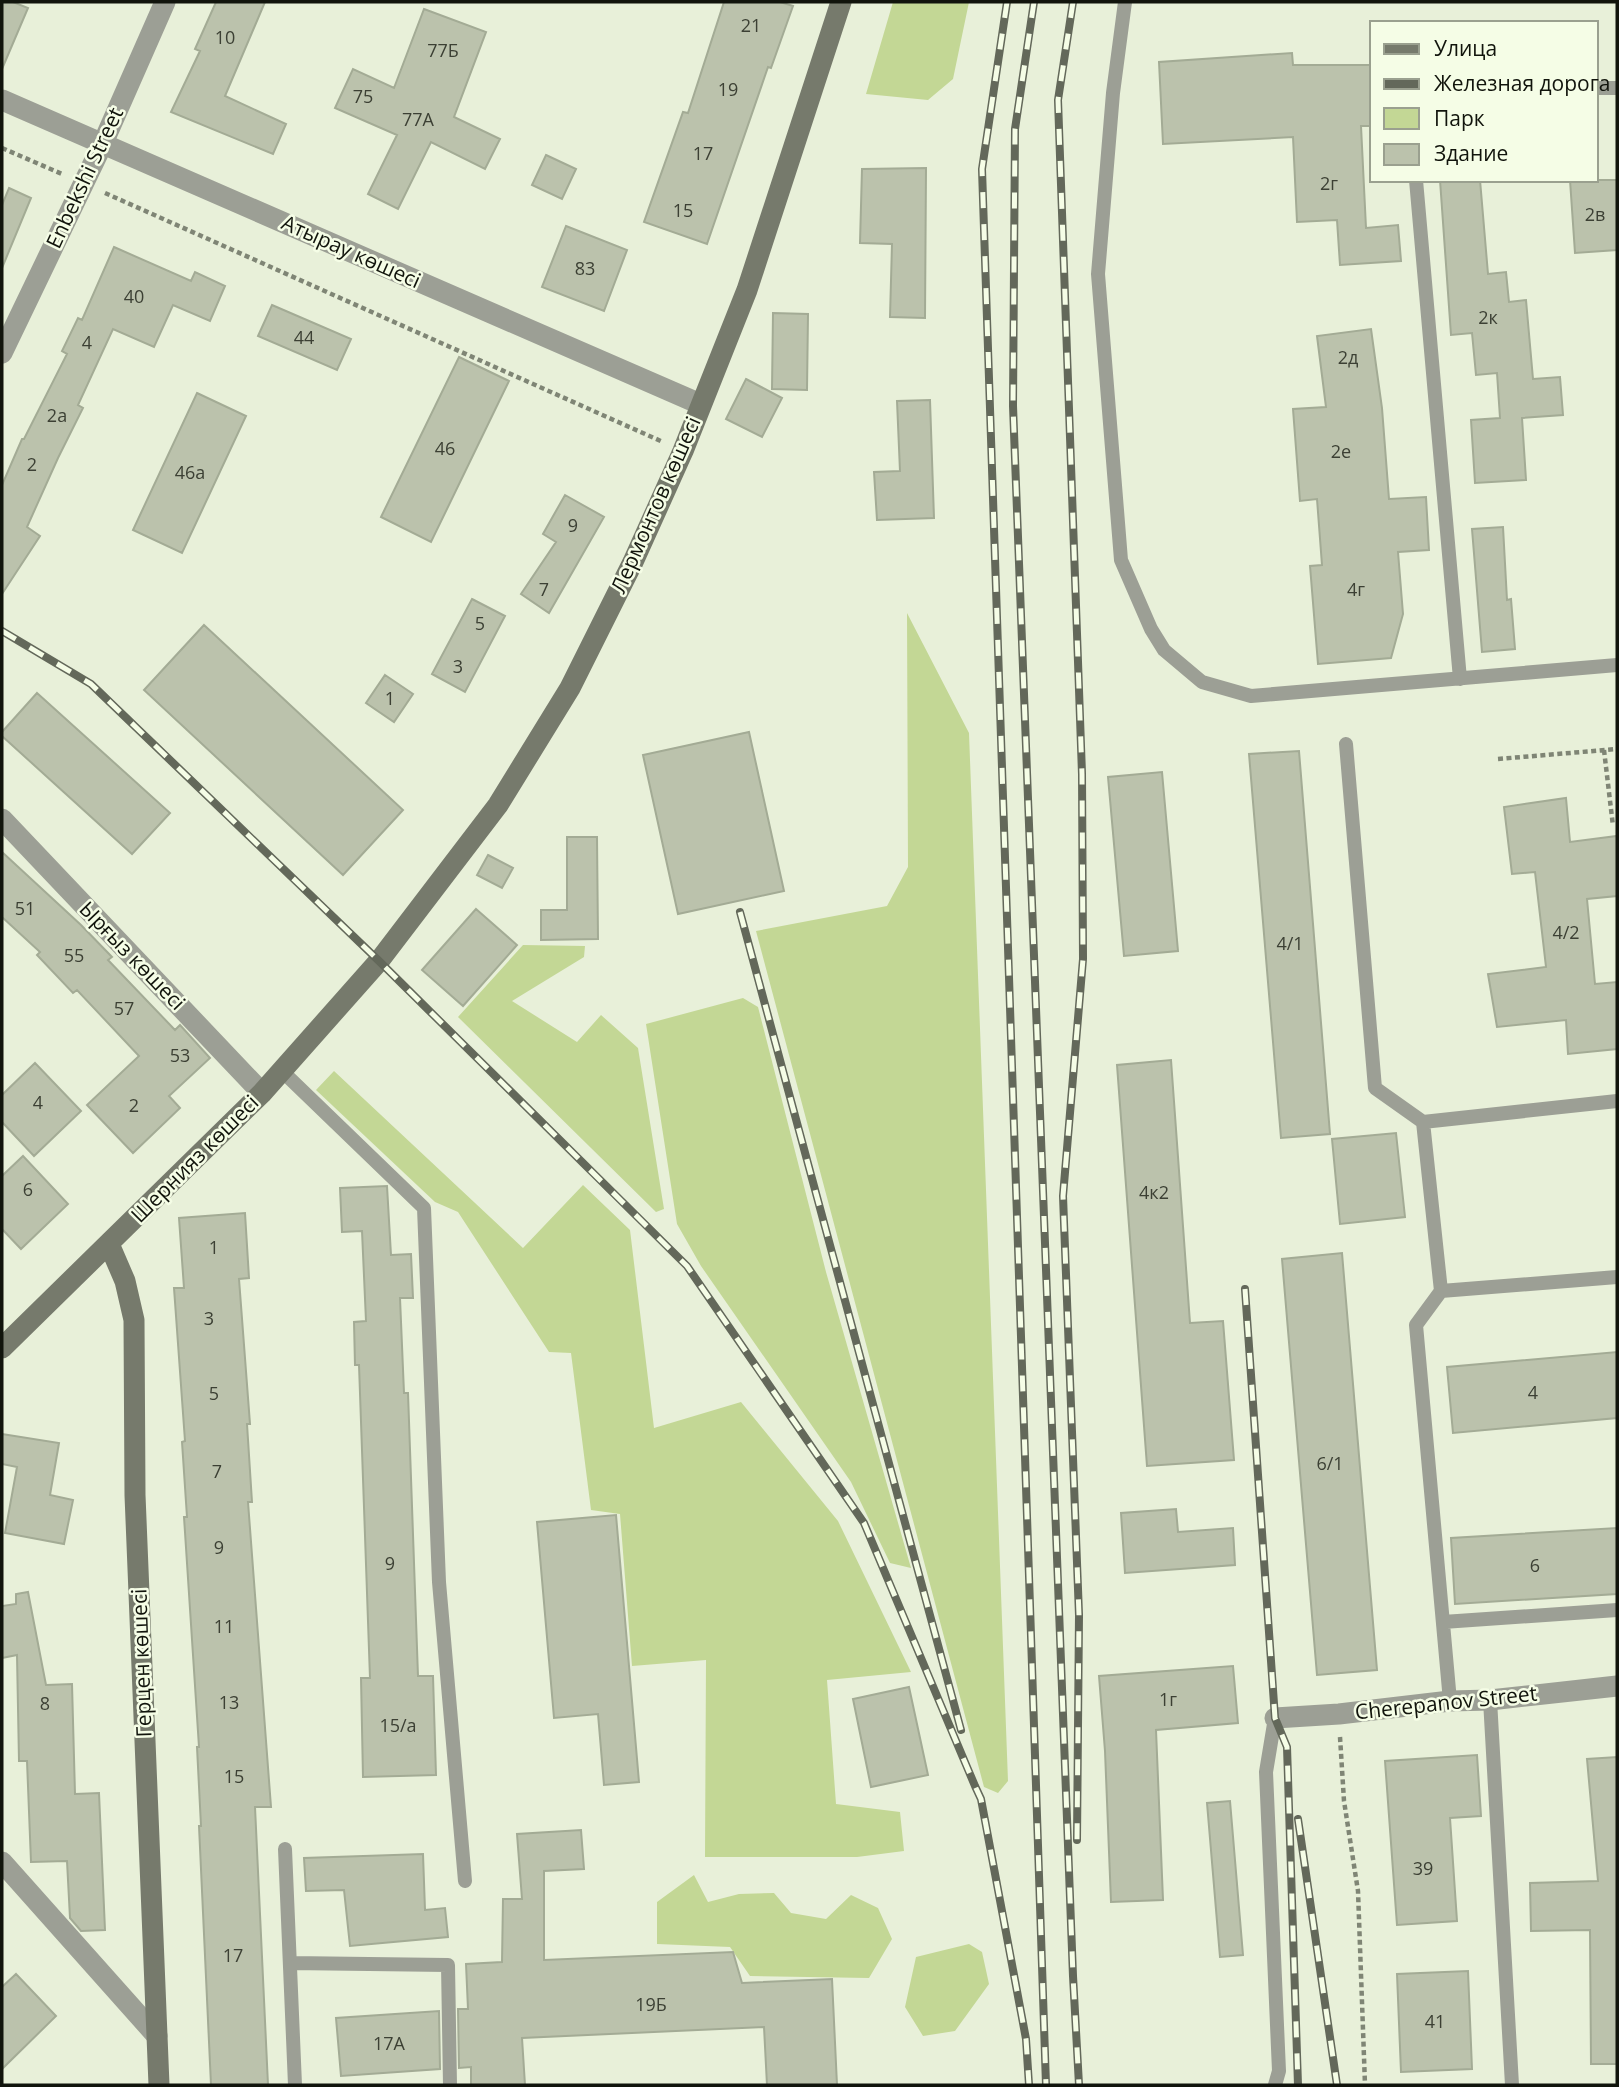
<svg xmlns="http://www.w3.org/2000/svg" width="1619" height="2087" font-family="'Open Sans',sans-serif">
<rect width="100%" height="100%" fill="#e8f0d9"/>
<!-- green -->
<path fill="#c3d795" d="M893 2H969L953 79 928 100 866 94Z
M907 613 969 733 1008 1781 998 1793 984 1787 756 931 887 906 908 867Z
M523 945 585 946 584 957 512 1001 577 1042 601 1015 638 1048 664 1209 656 1212 458 1017Z
M743 998 758 1007 826 1272 911 1568 890 1563 851 1482 701 1266 677 1224 646 1024Z
M334 1071 523 1248 583 1185 630 1230 654 1428 741 1402 838 1521 911 1672 827 1680 836 1804 900 1812 904 1851 857 1857H705L706 1660 632 1666 620 1514 591 1510 571 1353 549 1352 458 1212 435 1202 316 1090Z
M694 1875 708 1902 739 1894 774 1893 791 1913 826 1919 851 1895 878 1908 892 1939 869 1978 750 1976 730 1947 657 1944V1902Z
M969 1944 982 1952 989 1984 955 2031 923 2036 905 2007 916 1957Z"/>
<!-- building -->
<path fill="#bbc2ac" stroke="#a3ab95" stroke-width="2" d="M2 2H13L28 8 2 69Z
M216 2H265L225 96 286 124 273 154 171 112 200 51 195 49Z
M724 2H780L793 6 771 68 768 67 707 244 644 222 683 112 688 113Z
M424 9 486 32 454 117 500 139 485 169 431 142 398 209 368 194 397 135 335 108 353 69 394 88Z
M1292 53 1293 65H1372V126H1361L1366 228 1398 225 1401 261 1340 265 1337 220 1297 222 1293 137 1163 144 1159 62Z
M546 155 576 169 562 199 532 185Z
M926 168 925 318 890 317 892 244 860 243 862 169Z
M1440 180H1480L1488 274 1506 272 1509 302 1526 300 1533 379 1560 377 1563 415 1522 418 1526 480 1475 483 1471 420 1500 418 1497 373 1476 375 1472 333 1451 335Z
M1570 180H1617V250L1575 253Z
M9 188 31 198 2 268V205Z
M566 226 627 250 604 311 542 287Z
M114 247 191 281 195 272 225 286 210 321 173 305 154 347 113 329 78 405 83 408 58 458 27 527 40 536 2 594V485L22 439H24L67 354 62 351 78 318 82 320Z
M272 305 351 339 337 370 258 336Z
M773 313 808 314 807 390 772 389Z
M1371 329 1382 408 1389 499 1426 497 1429 550 1398 552 1403 614 1391 658 1318 664 1310 566 1322 565 1317 499 1300 501 1293 409 1326 407 1317 336Z
M459 357 509 381 431 542 381 517Z
M746 379 782 398 762 437 726 419Z
M197 393 246 416 182 553 133 530Z
M930 400 934 518 877 520 874 472 900 471 897 401Z
M565 495 604 517 549 613 521 594 556 542 543 534Z
M1503 527 1507 600 1511 599 1515 649 1482 652 1472 529Z
M472 599 505 616 465 692 432 674Z
M204 625 403 810 343 875 144 690Z
M385 675 413 694 394 722 366 703Z
M37 693 170 813 132 854 2 736V732Z
M749 732 784 891 678 914 643 755Z
M1299 751 1330 1134 1281 1138 1249 754Z
M1162 772 1178 951 1124 956 1108 777Z
M1566 798 1570 842 1617 836V896L1587 899 1595 984 1617 982V1049L1568 1054 1566 1020 1497 1027 1488 974 1546 967 1535 872 1512 874 1504 807Z
M567 837H597L598 939 541 940V910H567Z
M2 852 81 925 112 957 108 960 175 1030 180 1025 210 1058 169 1096 180 1108 133 1153 87 1105 139 1056 77 990 73 993 37 955 40 952 2 917Z
M488 855 513 868 502 888 477 875Z
M476 909 517 945 463 1006 422 970Z
M1171 1060 1190 1323 1223 1321 1234 1460 1147 1466 1117 1065Z
M35 1063 81 1111 34 1156 2 1122V1095Z
M1396 1133 1405 1217 1340 1224 1332 1139Z
M23 1156 68 1204 21 1249 2 1229V1176Z
M387 1186 391 1255 411 1254 413 1298H400L404 1393H408L418 1676H433L436 1775 363 1777 361 1678H370L359 1365H355L354 1322 366 1321 362 1231 342 1232 340 1188Z
M245 1213 249 1278 239 1279 250 1424H247L252 1502H248L271 1807H255L268 2085H211L199 1826H201L197 1747H199L184 1517H187L182 1442 185 1441 174 1288H184L179 1218Z
M1342 1253 1377 1670 1317 1675 1282 1259Z
M1617 1352V1418L1453 1433 1447 1367Z
M2 1434 59 1443 50 1495 73 1500 64 1544 5 1533 17 1467 2 1464Z
M1176 1509 1178 1532 1233 1528 1235 1565 1125 1573 1121 1513Z
M616 1515 639 1782 604 1785 598 1714 554 1718 537 1522Z
M1617 1528V1594L1455 1604 1451 1538Z
M28 1592 46 1685 72 1684 75 1794 99 1793 105 1930 81 1931 70 1918 67 1861 31 1862 27 1761H19L17 1655 2 1658V1606L16 1604V1594Z
M1233 1666 1238 1723 1156 1730 1163 1900 1111 1902 1105 1751 1099 1676Z
M909 1687 928 1775 871 1787 853 1699Z
M1477 1755 1481 1816 1450 1818 1457 1921 1397 1925 1385 1761Z
M1617 1757V2064H1591L1590 1930 1531 1931 1530 1883 1598 1881 1587 1759Z
M1230 1801 1243 1955 1220 1957 1207 1803Z
M581 1830 584 1869 544 1871V1960L733 1952 742 1983 832 1979 837 2085H767L764 2027 522 2038 525 2085H471V2067L459 2068 458 2009H468L466 1964 502 1962 503 1899H522L517 1834Z
M423 1854 425 1910 445 1908 448 1937 350 1946 344 1890 306 1891 304 1858Z
M1468 1971 1472 2069 1401 2072 1397 1974Z
M16 1974 56 2016 2 2069V1987Z
M439 2011 440 2069 341 2076 336 2018Z"/>
<g fill="none" stroke-linecap="round" stroke-linejoin="round">
<!-- path -->
<path stroke="#7f8575" stroke-width="4.5" stroke-dasharray="5 3.5" stroke-linecap="butt" d="M2 148 62 174
M105 193 663 442
M1604 750 1613 826
M1498 759 1617 749
M1340 1737 1344 1801 1358 1891 1365 2085"/>
<!-- lane -->
<path stroke="#9c9f95" stroke-width="14" d="M1125 2 1113 93 1098 274 1121 560 1151 629 1164 650 1202 682 1251 696 1617 665
M1596 88H1617
M1416 180 1460 679
M1346 744 1375 1088 1423 1122 1617 1101
M282 1071 424 1208 439 1582 465 1881
M1423 1122 1441 1291 1617 1277
M1441 1291 1416 1325 1450 1701
M1443 1622 1617 1610
M1490 1700 1512 2085
M1275 1718 1266 1772 1279 2071 1275 2085
M285 1849 295 2085
M290 1963 448 1965 450 2085"/>
<!-- street -->
<path stroke="#9c9f95" stroke-width="21" d="M2 100 700 404
M2 353 103 143 165 2
M2 819 262 1093
M1275 1718 1339 1714 1450 1701 1490 1700 1617 1686
M2 1862 157 2036"/>
<!-- secondary -->
<path stroke="#767a6c" stroke-width="21" d="M109 1244 125 1281 134 1320 135 1495 159 2085
M2 1348 262 1093 379 961 498 805 570 688 633 562 683 451 747 290 841 2"/>
<defs>
<path id="rail" d="M1007 2 982 169 1046 2085
M1034 2 1015 129 1013 406 1073 1976 1079 2085
M1073 2 1058 100 1082 774 1083 959 1063 1196 1079 1615 1077 1840
M2 631 91 684 379 961 687 1266 864 1523 975 1786 981 1799 1026 2039 1029 2085
M740 912 961 1730
M1245 1289 1275 1718 1287 1747 1298 2085
M1298 1819 1337 2085"/>
</defs>
<!-- rail casing -->
<use href="#rail" stroke="#63685a" stroke-width="8"/>
<!-- rail -->
<use href="#rail" stroke="#f5fde6" stroke-width="5" stroke-dasharray="16" stroke-linecap="butt"/>
</g>
<g text-anchor="middle" stroke-width="5" stroke-linejoin="round" paint-order="stroke">
<!-- number labels -->
<g font-size="18" fill="#3c4034">
<text x="751" y="32">21</text>
<text x="225" y="44">10</text>
<text x="443" y="57">77Б</text>
<text x="728" y="96">19</text>
<text x="363" y="103">75</text>
<text x="418" y="126">77А</text>
<text x="703" y="160">17</text>
<text x="1329" y="190">2г</text>
<text x="683" y="217">15</text>
<text x="1595" y="221">2в</text>
<text x="585" y="275">83</text>
<text x="134" y="303">40</text>
<text x="1488" y="324">2к</text>
<text x="304" y="344">44</text>
<text x="87" y="349">4</text>
<text x="1348" y="364">2д</text>
<text x="57" y="422">2а</text>
<text x="445" y="455">46</text>
<text x="1341" y="458">2е</text>
<text x="32" y="471">2</text>
<text x="190" y="479">46а</text>
<text x="573" y="532">9</text>
<text x="544" y="596">7</text>
<text x="1356" y="596">4г</text>
<text x="480" y="630">5</text>
<text x="458" y="673">3</text>
<text x="390" y="705">1</text>
<text x="25" y="915">51</text>
<text x="1566" y="939">4/2</text>
<text x="1290" y="950">4/1</text>
<text x="74" y="962">55</text>
<text x="124" y="1015">57</text>
<text x="180" y="1062">53</text>
<text x="38" y="1109">4</text>
<text x="134" y="1112">2</text>
<text x="28" y="1196">6</text>
<text x="1154" y="1199">4к2</text>
<text x="214" y="1254">1</text>
<text x="209" y="1325">3</text>
<text x="1533" y="1399">4</text>
<text x="214" y="1400">5</text>
<text x="1330" y="1470">6/1</text>
<text x="217" y="1478">7</text>
<text x="219" y="1554">9</text>
<text x="390" y="1570">9</text>
<text x="1535" y="1572">6</text>
<text x="224" y="1633">11</text>
<text x="1168" y="1706">1г</text>
<text x="229" y="1709">13</text>
<text x="45" y="1710">8</text>
<text x="398" y="1732">15/а</text>
<text x="234" y="1783">15</text>
<text x="1423" y="1875">39</text>
<text x="233" y="1962">17</text>
<text x="651" y="2011">19Б</text>
<text x="1435" y="2028">41</text>
<text x="389" y="2050">17А</text>
</g>
<!-- street labels -->
<g font-size="21" fill="#11140c" stroke="#f5fde6">
<text transform="translate(85 178) rotate(-65)" y="7">Enbekshi Street</text>
<text transform="translate(351 252) rotate(24)" y="7">Атырау көшесі</text>
<text transform="translate(656 505) rotate(-66)" y="7">Лермонтов көшесі</text>
<text transform="translate(132 956) rotate(46)" y="7">Ырғыз көшесі</text>
<text transform="translate(195 1159) rotate(-45)" y="7">Шернияз көшесі</text>
<text transform="translate(142 1663) rotate(-92)" y="7">Герцен көшесі</text>
<text transform="translate(1446 1703) rotate(-6)" y="7">Cherepanov Street</text>
</g>
</g>
<!-- border -->
<rect width="1619" height="2087" fill="none" stroke="#11140c" stroke-width="7"/>
<!-- legend -->
<rect x="1370" y="21" width="228" height="161" fill="#f5fde6" stroke="#9aa08f" stroke-width="2"/>
<rect x="1384" y="44" width="35" height="10" fill="#767a6c" stroke="#9aa08f" stroke-width="2"/>
<text x="1434" y="56" font-size="21" fill="#11140c">Улица</text>
<rect x="1384" y="79" width="35" height="10" fill="#63685a" stroke="#9aa08f" stroke-width="2"/>
<text x="1434" y="91" font-size="21" fill="#11140c">Железная дорога</text>
<rect x="1384" y="108" width="35" height="21" fill="#c3d795" stroke="#9aa08f" stroke-width="2"/>
<text x="1434" y="126" font-size="21" fill="#11140c">Парк</text>
<rect x="1384" y="144" width="35" height="21" fill="#bbc2ac" stroke="#9aa08f" stroke-width="2"/>
<text x="1434" y="161" font-size="21" fill="#11140c">Здание</text>
</svg>
